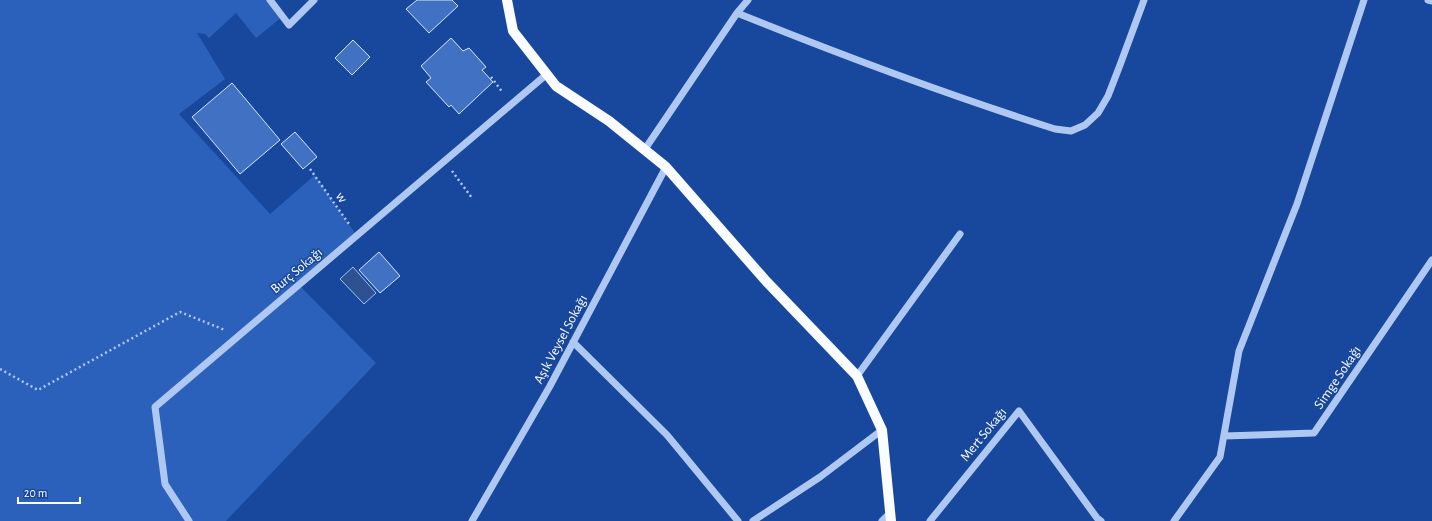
<svg xmlns="http://www.w3.org/2000/svg" width="1432" height="521" font-family="'Alegreya Sans',sans-serif">
<rect width="100%" height="100%" fill="#17489d"/>
<!-- green -->
<path fill="#2b61ba" d="M0 0H268L282 17 256 38 236 13 209 38 205 34 197 33 225 79 179 114 270 214 315 175 357 236 299 285 376 363 226 521H0Z"/>
<!-- water -->
<path fill="#2e5191" stroke="#a1c2f5" d="M353 267 376 293 364 304 340 279Z"/>
<!-- building -->
<path fill="#4071c3" stroke="#d7e5fc" d="M417 0H452L458 6 429 33 406 9Z
M451 38 463 51 469 48 486 67 482 70 493 82 459 114 451 105 449 107 426 82 431 78 421 66Z
M353 40 370 57 352 75 335 58Z
M232 83 280 140 240 174 192 117Z
M295 132 317 157 303 169 281 144Z
M379 252 400 276 380 293 359 270Z"/>
<g fill="none" stroke-linecap="round" stroke-linejoin="round">
<!-- path -->
<path stroke="#afc8f2" stroke-width="2.5" stroke-dasharray="2 3" stroke-linecap="butt" d="M491 77 503 93
M310 169 349 224
M452 171 472 198
M0 369 38 390 180 312 225 330"/>
<!-- minor -->
<path stroke="#afc8f2" stroke-width="7" d="M270 0 289 25 314 0
M1428 0 1432 1
M737 13C841 55 948 95 1055 129L1071 131 1085 125 1098 113 1108 96 1120 65 1144 0
M645 149 737 13 748 0
M573 342 667 435 738 521
M857 376 960 234
M1224 436 1314 433 1432 260
M189 521 165 484 155 407 547 74
M472 521 550 386 666 167
M753 521 820 477 882 430
M882 521 890 513
M930 521 1019 411 1097 518 1101 521
M1174 521 1220 457 1239 351 1297 204 1364 0"/>
<!-- major -->
<path stroke="#fafcff" stroke-width="10" d="M507 0 513 31 556 86 609 121 666 167 766 281 857 376 882 430 891 521"/>
</g>
<g text-anchor="middle" stroke-width="3" stroke-linejoin="round" paint-order="stroke">
<!-- street labels -->
<g font-size="14" fill="#fff" stroke="#17489d">
<text transform="translate(342 197) rotate(55)" y="5">w</text>
<text transform="translate(296 270) rotate(-40)" y="5">Burç Sokağı</text>
<text transform="translate(560 339) rotate(-62)" y="5">Aşık Veysel Sokağı</text>
<text transform="translate(1337 377) rotate(-56)" y="5">Simge Sokağı</text>
<text transform="translate(983 434) rotate(-51)" y="5">Mert Sokağı</text>
</g>
</g>
<!-- scale -->
<path d="M18 497v6h62v-6" fill="none" stroke="#ffffff" stroke-width="2"/>
<text x="24" y="497" font-size="12" fill="#ffffff" stroke="#17489d" stroke-width="3" paint-order="stroke">20 m</text>
</svg>
